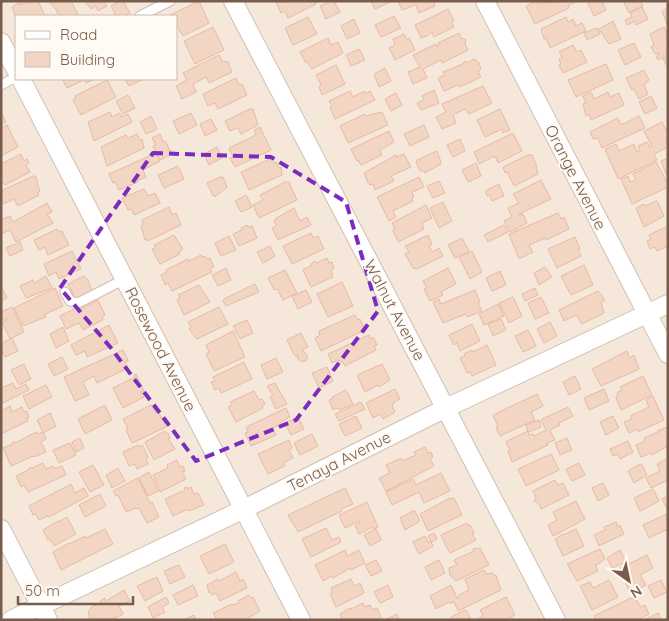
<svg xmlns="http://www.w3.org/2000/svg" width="669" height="621" font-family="Quicksand,sans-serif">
<rect width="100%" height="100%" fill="#fdf6ec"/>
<!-- residential -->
<path fill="#f5e8da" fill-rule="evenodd" d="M1 1H668V620H1ZM16 16H176V79H16Z"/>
<!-- building -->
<path fill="#f3d5c3" stroke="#e6bba3" d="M29 1H38L45 16H16V18L12 7 20 2 21 5Z
M48 1H71L79 16H63L62 14 59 16 55 8Z
M85 1H104L107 6 98 11 96 6 91 9Z
M120 1H123L130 13 123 16H116L111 6Z
M199 1 209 23 183 36 176 25V16L170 15Z
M315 1 316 4 288 18 285 11 281 13 276 2Z
M331 1H334L340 12 326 19 320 6Z
M371 1H387L388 3 375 9Z
M398 1H433L435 6 419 13 415 4 413 6 402 10Z
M536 1 539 3 577 1 568 6 569 8 535 24 526 6Z
M592 1H602L606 10 594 16 588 3Z
M623 1H641L643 6 629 13Z
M642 7 648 19 636 25 635 21 627 25 625 20 632 17 630 12Z
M668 8V23L667 24 662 11Z
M448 9 454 21 452 22 454 27 434 37 432 32 427 36 421 38 415 25Z
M394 16 401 28 381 37 375 25Z
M308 17 317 34 293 45 285 28Z
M566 17 568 22 573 19 576 26 582 23 586 31 550 48 546 38 544 39 541 29Z
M354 19 360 33 347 39 341 26Z
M613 21 621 39 609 44 599 29Z
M213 27 224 50 195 64 184 41Z
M664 27 668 35V55L658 60 656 57 658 56V53L655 54 651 47 654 45 650 34Z
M597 28 600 34 587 40 584 33Z
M459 33 461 38 465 39 466 41 465 44 468 50 442 63 441 60 423 69 427 78 413 84 408 72 420 67 413 55 436 44 437 47 439 46 438 43Z
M404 34 407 40 409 38 415 50 395 60 389 48 395 45 393 39Z
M328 38 331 45 338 42 343 53 312 69 307 62 306 63 300 52Z
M634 43 641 57 625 65 618 50Z
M573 45 577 52 581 50 587 62 563 73 559 65 561 64 559 59 562 57 559 52Z
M359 49 365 60 351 66 346 55Z
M219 55 222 61 228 62 232 72 209 83 206 77 193 84 196 92 182 99 176 86 187 80 183 73Z
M668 57V68L663 59Z
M474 59 479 63 481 69 478 72 481 77 460 87 458 85 444 91 438 78 445 75 443 72 463 64V63L466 61 467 63Z
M606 64 613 80 576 97 568 80Z
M336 65 345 84 322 95 319 87 321 85 316 75Z
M385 68 391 81 379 87 374 74Z
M644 70 649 80 644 85 648 94 639 99 634 89 632 90 626 78Z
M236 78 239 85 242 84 247 95 218 109 215 103 208 106 203 94Z
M62 79H95L86 83 84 80 67 88Z
M125 79H144L129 86Z
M107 80 116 97 81 115 73 100 76 99 75 96Z
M483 86 492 103 469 114 465 109 453 115 456 123 442 129 436 117 446 112 442 104Z
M434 90 439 103 421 110 417 103 424 100 422 96Z
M350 91 353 97 364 91 365 94 370 91 375 100 335 119 330 107 332 106 329 101Z
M591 92 594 99 608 92 610 97 619 93 624 105 591 120 589 114 586 116 583 104 586 103 583 96Z
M396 93 402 105 391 111 385 99Z
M128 95 135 108 123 114 116 101Z
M651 96 657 108 645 114 639 102Z
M250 109H253L258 125 241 134 238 128 230 131 225 121Z
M500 109 510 130 503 133 502 129 485 137 477 120Z
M110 112 112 117 120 113 121 117 128 114 132 122 94 141 88 122Z
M382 112 388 125 348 143 340 126 365 114 366 116Z
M1 113 6 122 1 124Z
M191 113 197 125 179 134 173 121Z
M151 116 157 129 146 134 140 122Z
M639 116 645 128 602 148 598 138 593 139 590 132 618 118 621 125Z
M211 119 217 130 205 136 200 124Z
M662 122 668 134V139L666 140 668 147 654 154 657 160 618 179 605 149 616 144 619 151 634 144 637 152 640 151 638 146 647 142 650 147 652 146 644 131Z
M7 125 18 147 1 156V128Z
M424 125 429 137 410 146 404 134Z
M260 127 271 150 235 167 230 158 233 157 229 148 252 137 256 134 254 130Z
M389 131 394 142 380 150 382 155 361 165 358 160 357 161 351 149Z
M513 133 522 151 498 163 495 156 479 164 474 152Z
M137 134 140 140 142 139 144 148 107 166 101 147 126 135 128 138Z
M160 134 163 142 165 141 172 154 160 160 153 146 156 145 152 138Z
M460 139 465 151 453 157 447 145Z
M217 147 222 158 209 165 204 154Z
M437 151 441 162H440L441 164 425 173 424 171H420L416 162 417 160Z
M156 153 160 161 143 170 146 177 137 181 138 182 119 190 115 182 113 183 109 174Z
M21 154 24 161 27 159 29 163 26 165 30 172 5 185 3 182 1 183V164Z
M404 154 411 167 391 176 394 181 375 190 373 184 370 185 368 183 364 173 396 155V157Z
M528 155H532L537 167H536L538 174 514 186 507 172 505 173 503 167Z
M668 158V173L666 174 661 161Z
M270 159 273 163 276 162 279 168 281 167 282 175 249 190 241 172Z
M656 162 666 180H668V187L632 204 621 179 628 176 630 182 636 180 633 174Z
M476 163 481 176 468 182 462 170Z
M178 166 184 179 164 188 158 175Z
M33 176H35L38 182 37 183 40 191 38 192 39 195 18 206 14 199 3 204 1 200V191Z
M220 177H223L227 187 215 197 214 195 213 196 207 183Z
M419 177 424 187 412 192 414 197 412 198 413 201 393 211 396 217 389 221 377 197Z
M541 180 551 199 519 214V215L523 214 527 223 510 232 504 221 512 217 508 208 519 203 513 194Z
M439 181 445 193 433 198 427 186Z
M285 182H289L297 200 259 218 253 205 263 200 260 195Z
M499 184 504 196 492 201 489 195 487 196 485 191Z
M144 189 148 196 155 193 160 203 134 215 131 209 128 210 122 198Z
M246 195 252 207 241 212 235 201Z
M657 201 664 216 644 227 636 208 644 204 645 206Z
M443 202 452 221 439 228 430 208Z
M47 203 52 212 47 214 53 223 16 242 10 230 1 234V220L10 216 13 222Z
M426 205 432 218 422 223 424 229 398 242 393 230 395 229 392 223Z
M169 207 172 215 176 213 181 225 148 241 147 239 145 240 141 226 143 224 142 220Z
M294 208 300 221 307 217 311 225 278 240 272 228 277 225 274 222 275 219Z
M558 213 561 219 564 217 569 229 546 240 545 238 529 245 533 252 519 259 509 234Z
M247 225 248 227 252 226 257 238 239 246 233 234 242 230 241 228Z
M504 225 508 232 488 242 484 235Z
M668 226V246L657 251 655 247 650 249 647 241 651 239 649 235Z
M57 229 59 232 62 231 69 245 48 255 45 247 39 250 34 240Z
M311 233 313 238 318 236 324 249 292 264 283 246Z
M174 235 183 249 179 252 180 254 160 264 152 249 155 248 154 245Z
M428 235 432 244 429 246 432 252 439 248 443 256 417 269 413 268 405 254 409 252 405 246Z
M229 236 236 250 221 256 215 243Z
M575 237 580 249 578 250 581 256 557 268 548 249Z
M462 238 469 251 455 258 448 245Z
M20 242 23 250 10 256 6 248Z
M270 246 275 256 263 263 257 252Z
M72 251 81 269 59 279 56 272 49 276 44 264Z
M472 251 482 272 470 279 459 257Z
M201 255 202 257 205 256 207 259 210 258 214 267 210 268 212 272 172 291 168 283 165 285 161 275 167 272 166 270 188 259 189 261Z
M327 258 329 263 332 262 334 268 331 270 333 277 311 287 303 270 312 265 311 264 315 261 316 263Z
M584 265 593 285 571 295 561 276Z
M545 267 552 277 539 285 534 273Z
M226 268 231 280 218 286 212 275Z
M448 268 456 284 441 292 443 295 430 301 424 289 427 288 423 281Z
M285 270 297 293 283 300 277 289 274 290 268 278Z
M500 271 506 285 492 291 486 278Z
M46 276 52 288 26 298 20 286 33 280 34 283Z
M84 276 88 280 92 292 76 300 68 284Z
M342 282 353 306 328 317 317 294Z
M255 284 259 292 226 306 223 301 224 299Z
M199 285 210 302 184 315 177 300 180 298 178 295Z
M1 286 7 298 1 301Z
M55 288 63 306 45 314 46 317 23 326 14 308Z
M535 288 538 295 525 301 522 294Z
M306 290 312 302 298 309 292 296Z
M475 290 480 302 478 303 482 311 467 317 466 314 443 323 433 302 439 299 441 304Z
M598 291 605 300 601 302 604 313 582 324 576 315 564 321 559 310Z
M513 297 522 316 509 323 499 303Z
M541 297 549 313 535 319 528 303Z
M98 300 105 315 102 317 103 320 83 330 79 323 66 329 60 316 76 308 77 311Z
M498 304 504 316 484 325 479 314Z
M12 307 24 332 10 339 2 322 7 320 6 318 1 320V314L3 313V311Z
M219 307 228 324 197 339 189 329 191 328 188 322Z
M355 315 358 320 360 319 365 330 321 351 315 338 320 335 319 331Z
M501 319 506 330 493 336 488 324Z
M247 320 253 333 240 339 233 326Z
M550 322 557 336 544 343 537 329Z
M472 324 480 341 460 351 457 343 454 345 449 335Z
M109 325 118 343 87 357 85 351 76 355 71 345Z
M63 327 69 341 56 348 50 334Z
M528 330 536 346 523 352 515 336Z
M233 331 245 357 214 371 206 354 209 352 206 345Z
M301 333 308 347 302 350 307 355V360L302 362 298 359 297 355 295 356 287 340Z
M369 335 370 339 373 337 377 345 374 346 376 350 345 366 342 361 340 362 339 360 332 363 328 354Z
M12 338 18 351 5 357 1 350V343Z
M487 345 496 365 472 376 470 372 467 373 460 358 465 356 464 354 472 350 473 352Z
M123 350 127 358 128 361 125 362 128 368 97 383 94 376 83 382 89 395 75 401 64 377Z
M627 351 630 358 634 355 639 369 601 386 592 369Z
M62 357 68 369 54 376 48 364Z
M276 358 283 372 267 379 261 365Z
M244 362 252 379 221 393 219 388 215 390 211 382 215 381 213 377Z
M24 364 31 379 19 385 11 370Z
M382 364 390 380 379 387 378 385 365 392 357 375Z
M327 367 333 381 319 388 312 373Z
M136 374 144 391 140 392 142 393 144 397 123 408 113 388 135 377 134 375Z
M575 376 581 389 569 395 563 382Z
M643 376 652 395 621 410 616 398 618 392 622 390 620 387Z
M13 383 16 389 26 384 29 390 1 404V388Z
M275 383 287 404 276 409 270 397 273 395 267 386Z
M46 385 52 397 29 409 23 396Z
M395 389 400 399 394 402 392 406 395 412 383 419 380 414 373 418 366 403Z
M604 389 609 401 589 410 584 398Z
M346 390 353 404 339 410 337 408 333 410 329 400 333 398 332 397Z
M254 391 259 400 262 399 265 404 262 406 263 408 236 422 228 407 232 405 230 402Z
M537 394 543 406 531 412 535 420 500 436 496 428 498 427 493 415Z
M653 396 664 420 638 432 637 429 629 433 624 422 632 419 630 416 649 407 646 400Z
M361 402 365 409 339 421 335 414Z
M105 405 112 420 85 434 78 419Z
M151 405 156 413 158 411 166 427 132 443 126 430 128 429 123 419Z
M10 406 12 412 22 407 24 412 27 411 29 417 27 418 28 421 1 434V411Z
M568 407 573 416 559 423 560 425 550 430 555 440 547 443 548 445 512 462 508 451 510 450 506 443 507 441 528 431 529 435 533 434 534 436 546 430 541 420 542 419Z
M286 408 290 417 281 422 282 424 273 428 276 435 251 446 245 433 248 432 246 427Z
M50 413 56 426 43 433 46 439 41 442 46 452 34 457 33 456 11 466 3 448 12 444V443L14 441 15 443 36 432 37 434 43 432 37 420Z
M356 416 362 428 345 436 339 424Z
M613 416 619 428 606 435 600 422Z
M298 417 304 429 291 435 285 423Z
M539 420 541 427 528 432 526 425Z
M668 427V446L652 455 651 453 641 457 636 445 645 441 644 438 658 432 657 431Z
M165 431 166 433H168L170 438H168L175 449 154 460 145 442Z
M312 434 318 446 300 455 294 443Z
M80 438 84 448 76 452 72 442Z
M567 438 572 450 560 455 555 443Z
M289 440 292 448 289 450 293 458 283 463 285 466 268 474 258 454Z
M628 441 633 452 620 459 617 454 613 456 610 449Z
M70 443 76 455 59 463 53 450Z
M138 445 139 447 142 445 148 457 146 458 148 464 137 469 135 464 129 466 123 452Z
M425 447 428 453 431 452 433 457 430 458 434 466 386 491 379 478 390 473 386 465 401 458 402 461 416 455 414 452Z
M551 454 559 470 526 486 518 469Z
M668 458V480L651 488 646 478 660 471 657 464Z
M177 460 180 467 183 466 185 471 182 472 186 479 160 492 153 475 168 468 167 465Z
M43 463 46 469 53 466 55 469 62 466 66 475 28 492 24 485 21 487 16 476 30 469 29 468 31 467 32 468Z
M579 463 585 475 572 481 566 469Z
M640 464 642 465 647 475 634 483 628 471Z
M93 465 104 485 90 492 79 472Z
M118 468 125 481 112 488 106 475Z
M149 472 158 491 148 496 139 478Z
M441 473 450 491 424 503 419 492 392 505 386 492 413 479 416 485Z
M138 478 150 503 152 502 159 517 147 523 139 508 136 509V508L126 512 118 495 116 496 113 491Z
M555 480 558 485 563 483 569 495 541 509 539 504 534 501 536 497 533 491Z
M603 483 609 495 598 501 592 488Z
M71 484 75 493 84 488 88 496 49 517 48 516 39 520 36 514 33 515 29 506Z
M187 487 188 489 191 487 194 494 198 493 204 505 189 511 188 509 173 516 165 499 185 490 184 488Z
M345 488 353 504 341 509 342 511 298 532 288 515Z
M653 489 659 501 640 511 634 498Z
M100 494 106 506 85 517 79 505Z
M668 496V510L662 499Z
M450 498 451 499 454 498 462 515 428 531 420 514Z
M576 501 585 519 553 536 548 525 557 520 553 512Z
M367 502 378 527 374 529 373 527 359 534 355 525 360 523 359 521 345 528 339 515Z
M413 511H415L420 521 405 530 400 518Z
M667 514 668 529 649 538 643 525Z
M67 517 76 534 54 546 50 539 48 540 43 530 58 521V522Z
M616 522 618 527 620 525 624 534 599 546 594 535 605 530 604 527Z
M467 523 468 526 470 525 474 533 472 534 476 540 450 553 444 543H445L441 535Z
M326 528 332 540 339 537 341 542 311 557 302 539Z
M105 529 113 544 61 570 53 552 69 543V544L85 536 86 538Z
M376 529 381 540 370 546 364 535Z
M576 529 584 546 563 556 555 539 563 534V535Z
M434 533 437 539 431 542 433 546 419 554 413 542 425 536 428 542 431 541 428 536Z
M225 544 234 562 209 574 200 556Z
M476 548 477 549 480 548 489 565 456 581 450 575 449 568 457 565 454 560 474 551 473 549Z
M600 549 605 559 597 565 595 564 598 571 577 581 567 564Z
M345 550 347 556 359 550 365 563 351 570 350 568 333 578 332 576 323 581 315 565Z
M620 550 626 562 612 568 607 558Z
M647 555 653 568 640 575 646 585 630 593 620 568Z
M376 560 382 571 371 576 365 565Z
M439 560 445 573 431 580 425 567Z
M179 565 185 577 170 584 164 571Z
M484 570 486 574 492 573 494 576 496 575 501 590 458 611 454 602 450 603 449 602 436 609 430 596 451 585 457 598 459 597V595L469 590 465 579Z
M236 572 240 581 243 579 247 588 220 601 216 593 212 595 210 592 209 593 207 585 218 579 219 581Z
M157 577 163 591 145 601 137 586Z
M351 579 354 586 360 583 364 593 336 607 330 594 333 593 331 588Z
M609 580 618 597 592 610 580 586 590 582 593 588Z
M661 580 667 592 654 598 648 586Z
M193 585 198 596 178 605 173 595Z
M388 585 393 597 380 603 374 592Z
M124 590 130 601 119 606 123 614 111 620H90L88 612 93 606 101 603 100 601 105 598 106 601Z
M249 595 251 598 253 597 260 611 245 620H217L213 613 232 604 233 605 239 603 238 601Z
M166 597 169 603 162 607 165 612 153 618 148 607Z
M506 597 515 615 505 620H477L483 615 480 610Z
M631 598 636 600 641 607 645 605 649 614 637 620H596L594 616Z
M363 603 365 607 370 605 372 610 377 608 381 617 376 620H343L340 614 350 608 351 609Z
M465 610 467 611 471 620H453L451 617Z
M658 613 661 620H646V619Z
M397 614 399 620H385Z
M194 615 196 620H183Z"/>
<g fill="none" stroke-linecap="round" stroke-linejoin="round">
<defs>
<path id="service" d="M140 16 170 1
M1 85 16 77
M65 292 70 301 78 303 125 279"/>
<path id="minor" d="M233 1 556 620
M485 1 668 354
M1 42 16 70
M21 79 301 620
M1 529 48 620
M11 620 244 509 446 408 668 304"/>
</defs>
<!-- service casing -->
<use href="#service" stroke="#d1beb0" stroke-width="11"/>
<!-- minor casing -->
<use href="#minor" stroke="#d1beb0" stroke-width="20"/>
<!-- service -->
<use href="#service" stroke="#fff" stroke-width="9"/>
<!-- minor -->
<use href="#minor" stroke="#fff" stroke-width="18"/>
</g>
<!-- marked area -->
<path fill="none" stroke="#7b2cbf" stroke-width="4" stroke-dasharray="10 6" stroke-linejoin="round" d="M153 153 271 157 346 202 378 311 296 420 196 461 111 348 60 288Z"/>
<g text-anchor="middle" stroke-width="4" stroke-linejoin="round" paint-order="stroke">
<!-- street labels -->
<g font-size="16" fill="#7a5c4d" stroke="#fffaf3">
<text transform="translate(576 177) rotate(63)" y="6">Orange Avenue</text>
<text transform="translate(395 310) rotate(62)" y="6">Walnut Avenue</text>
<text transform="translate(161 349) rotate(63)" y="6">Rosewood Avenue</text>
<text transform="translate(339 461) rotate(-27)" y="6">Tenaya Avenue</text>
</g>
</g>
<!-- border -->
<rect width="669" height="621" fill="none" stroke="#7a5c4d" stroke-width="5"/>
<!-- legend -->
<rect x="15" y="15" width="162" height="65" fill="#fffaf3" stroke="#cabbb1"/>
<rect x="25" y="31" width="25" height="8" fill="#ffffff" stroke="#cabbb1"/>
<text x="60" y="40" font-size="15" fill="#7a5c4d">Road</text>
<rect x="25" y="52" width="25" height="15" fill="#f3d5c3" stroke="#cabbb1"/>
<text x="60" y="65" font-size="15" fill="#7a5c4d">Building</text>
<!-- north arrow -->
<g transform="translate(629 581) rotate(147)" stroke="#fffaf3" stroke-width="4" paint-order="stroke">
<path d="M0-4L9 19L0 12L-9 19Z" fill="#7a5c4d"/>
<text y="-8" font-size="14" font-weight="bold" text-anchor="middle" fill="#7a5c4d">N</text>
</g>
<!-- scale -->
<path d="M18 596v8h115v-8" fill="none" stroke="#7a5c4d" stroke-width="2.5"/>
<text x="25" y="596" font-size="15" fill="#7a5c4d" stroke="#fffaf3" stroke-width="4" paint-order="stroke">50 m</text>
</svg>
